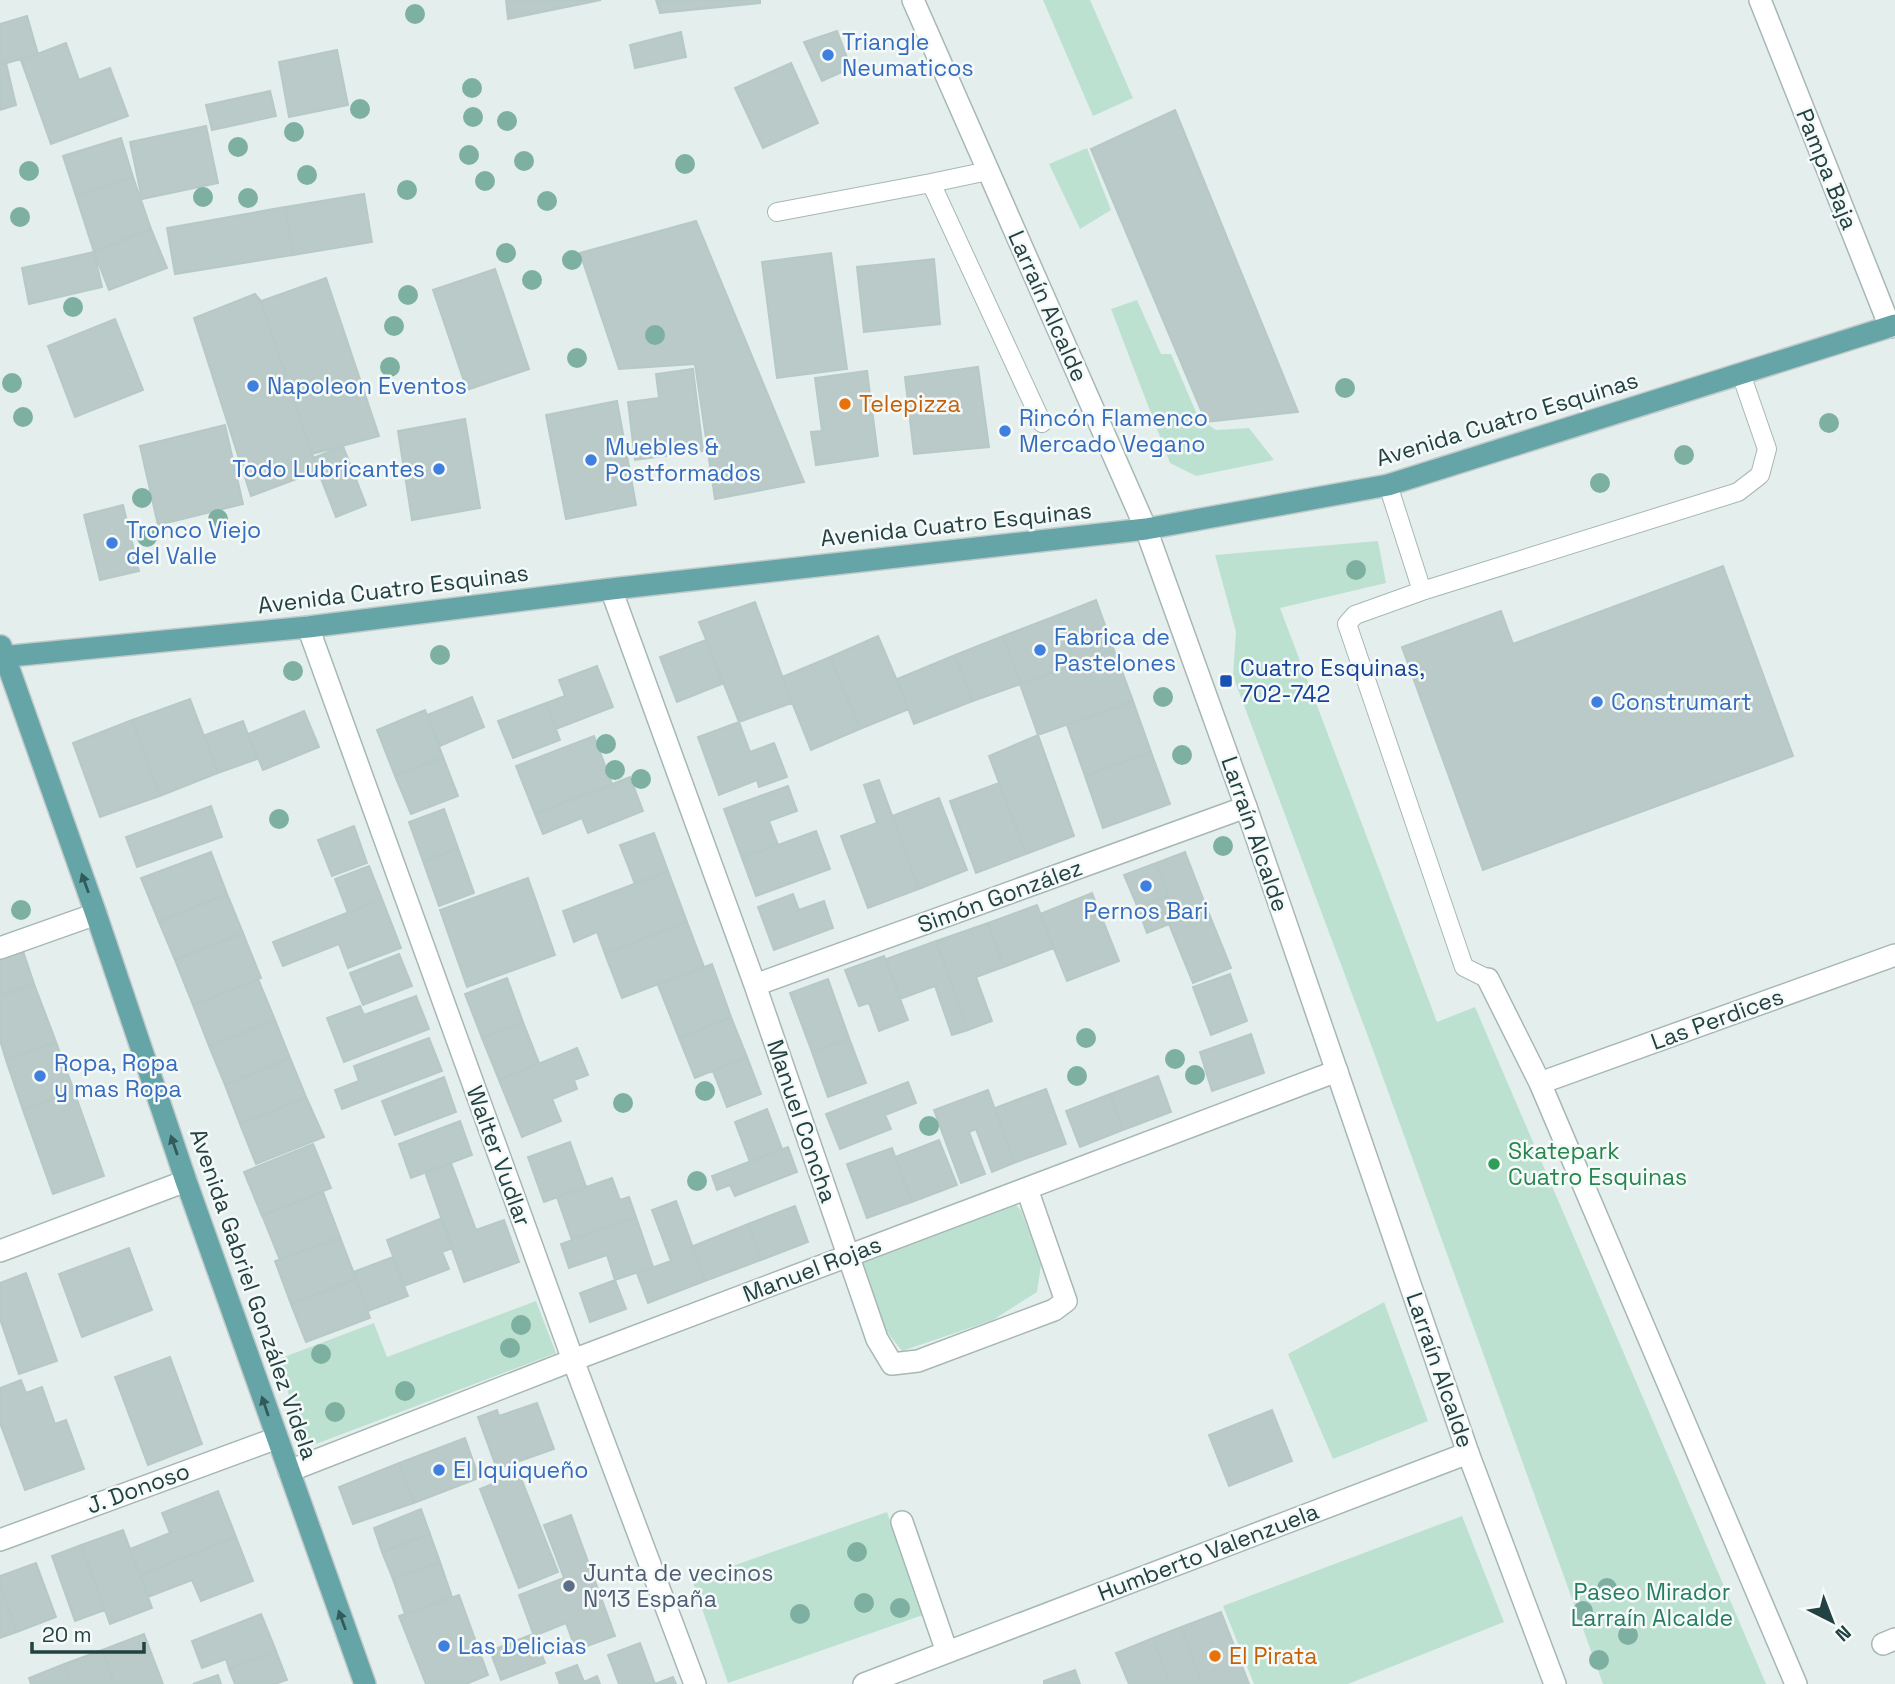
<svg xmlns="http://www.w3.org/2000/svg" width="1895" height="1684" font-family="'Space Grotesk',sans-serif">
<rect width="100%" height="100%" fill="#e4efed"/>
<!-- green -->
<path fill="#bce1d1" d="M1043 0H1090L1133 98 1093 116Z
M1087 148 1111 210 1080 229 1049 164Z
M1137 300 1161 354H1171L1199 419 1216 430 1249 428 1274 460 1196 476 1170 463 1111 309Z
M1378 541 1386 583 1280 608 1437 1022 1475 1007 1766 1684H1603L1373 1050 1233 676 1236 632 1215 555Z
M1014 1203 1021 1210 1041 1265 1037 1292 993 1320 902 1351 880 1323 861 1265 864 1257Z
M536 1301 556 1353 308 1447 276 1360 374 1323 387 1357Z
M1384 1302 1428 1421 1333 1459 1288 1354Z
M887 1512 923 1615 728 1683 692 1580Z
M1462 1516 1504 1622 1348 1684H1254L1223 1606Z"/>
<!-- building -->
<path fill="#b9cac8" stroke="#b6c9c7" stroke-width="2" d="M506 0H601L508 19Z
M656 0H760V3L660 13Z
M27 16 38 54 0 65V24Z
M837 31 851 68 822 81 804 42Z
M681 32 686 57 635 68 630 45Z
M66 43 79 80 110 68 128 116 51 144 21 60Z
M337 50 348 105 289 117 279 62Z
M6 63 16 105 0 110V65Z
M791 63 818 123 763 148 735 88Z
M270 91 276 116 212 130 206 105Z
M1175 110 1298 412 1206 422 1091 149Z
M206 126 218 183 142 199 130 142Z
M121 138 133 177 76 196 63 156Z
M133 177 151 229 94 252 76 196Z
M364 194 372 242 293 255 285 207Z
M285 207 293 255 175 274 167 228Z
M696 221 804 482 715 499 695 364 619 369 580 253Z
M151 229 167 268 109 290 94 252Z
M94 252 102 287 29 304 22 268Z
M831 253 847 369 777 378 762 262Z
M934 259 940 324 864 332 857 267Z
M495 269 529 369 467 390 433 290Z
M326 278 379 436 312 454 261 301Z
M255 294 261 301 318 471 251 496 194 318Z
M115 319 143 390 75 417 48 346Z
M978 367 989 447 914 454 905 377Z
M693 369 703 451 635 460 628 402 659 398 656 374Z
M867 371 878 456 816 465 811 432 822 431 815 378Z
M617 401 636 505 566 519 546 415Z
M465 419 480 508 412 520 398 431Z
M225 425 243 504 158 525 140 446Z
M343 446 366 505 336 517 313 458Z
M123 505 139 571 100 580 84 515Z
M1723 566 1793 756 1483 870 1402 647 1501 611 1513 644Z
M1096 600 1114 650 1076 664 1058 615Z
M755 602 792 703 739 722 699 622Z
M1058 615 1076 664 1021 684 1003 636Z
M878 636 909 709 860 729 830 657Z
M1003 636 1021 684 973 701 955 655Z
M706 640 722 684 677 702 660 657Z
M1114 650 1133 701 1038 735 1020 684Z
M955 655 973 701 914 724 897 679Z
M830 657 860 729 811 750 782 677Z
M597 666 613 707 556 729 546 703 565 696 559 680Z
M472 697 484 727 440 746 427 715Z
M190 699 218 773 160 796 132 720Z
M1133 701 1151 752 1085 776 1067 725Z
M546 703 560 740 513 758 498 721Z
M425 710 443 757 395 776 377 730Z
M304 711 319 747 263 770 248 734Z
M132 720 160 796 100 817 73 743Z
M243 721 257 759 218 773 205 735Z
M739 722 750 752 774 743 787 777 759 787 757 780 719 795 698 737Z
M1038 735 1074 836 1026 854 989 756Z
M594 736 612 784 535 814 516 766Z
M1151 752 1170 804 1103 828 1085 776Z
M443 757 458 796 411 814 395 776Z
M630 777 643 811 588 833 582 818 543 834 535 814Z
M879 780 919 889 868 908 841 836 877 823 864 785Z
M999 783 1026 854 976 873 950 801Z
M788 786 797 811 769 821 778 845 742 858 724 809Z
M939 798 967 870 919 889 892 816Z
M211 806 222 837 137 867 126 837Z
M444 809 458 848 423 861 409 822Z
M354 826 367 863 332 876 318 840Z
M816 831 830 869 756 896 742 858Z
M654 833 668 871 635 884 620 845Z
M458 848 474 893 439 906 423 861Z
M211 852 227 894 159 922 141 878Z
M1185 852 1207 909 1147 933 1138 908 1169 896 1156 863Z
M1156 863 1169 896 1138 908 1124 875Z
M369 866 382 899 348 913 335 879Z
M668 871 687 922 605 954 597 932 574 942 563 911Z
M528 878 555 955 467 987 440 910Z
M1092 893 1119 961 1067 981 1040 914Z
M227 894 243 933 175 960 159 922Z
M793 894 799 910 824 901 833 928 774 950 758 907Z
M382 899 401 948 348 968 339 944 283 966 273 942Z
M1037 905 1054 948 1004 967 988 923Z
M1207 909 1231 968 1193 983 1169 924Z
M687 922 704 967 622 998 605 954Z
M988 923 1004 967 976 977 992 1021 968 1030 936 941Z
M243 933 261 978 193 1005 175 960Z
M936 941 968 1030 952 1035 935 986 900 999 886 959Z
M23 951 34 984 0 996V959Z
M399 954 412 986 363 1005 350 973Z
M884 956 908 1020 879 1031 869 1003 859 1006 845 970Z
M712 964 731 1017 679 1038 658 985Z
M1230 974 1247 1021 1211 1035 1193 987Z
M507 978 523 1022 482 1038 465 994Z
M258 979 275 1020 209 1046 193 1005Z
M828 979 849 1038 812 1052 790 993Z
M34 984 56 1042 6 1060 0 1040V996Z
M416 996 429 1029 344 1062 327 1018 360 1006 364 1015Z
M731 1017 747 1057 695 1078 679 1038Z
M275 1020 290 1058 225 1085 209 1046Z
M523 1022 539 1063 499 1080 482 1038Z
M1251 1034 1264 1073 1212 1091 1200 1052Z
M429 1038 442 1071 342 1109 335 1090 359 1081 354 1066Z
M849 1038 866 1083 828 1097 812 1052Z
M56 1042 74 1091 23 1110 6 1060Z
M577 1048 588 1075 574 1080 577 1089 552 1099 561 1121 522 1137 499 1080Z
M747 1057 761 1094 727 1107 713 1071Z
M290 1058 306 1097 240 1124 225 1085Z
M1158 1076 1171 1112 1123 1130 1110 1094Z
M444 1077 456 1112 395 1135 382 1101Z
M908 1082 916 1103 885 1115 891 1129 840 1149 826 1114Z
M1046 1089 1066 1144 1014 1163 995 1108Z
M988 1090 1014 1163 992 1172 976 1129 969 1132 985 1174 961 1183 934 1110Z
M74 1091 104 1176 53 1194 23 1110Z
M1110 1094 1123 1130 1080 1147 1066 1111Z
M306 1097 324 1137 256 1164 240 1124Z
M767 1109 782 1149 750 1162 735 1122Z
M460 1121 472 1155 411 1178 399 1144Z
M939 1140 957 1185 912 1202 895 1157Z
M570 1142 586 1187 544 1202 528 1157Z
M313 1144 331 1188 262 1216 244 1172Z
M788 1147 797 1172 735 1196 730 1185 717 1190 712 1176Z
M892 1148 912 1202 867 1218 847 1164Z
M451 1163 476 1230 504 1220 519 1262 464 1282 425 1172Z
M612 1178 620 1200 629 1197 636 1217 572 1240 557 1197Z
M323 1192 340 1237 280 1260 262 1215Z
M676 1201 705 1281 648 1303 637 1273 671 1261 652 1210Z
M795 1206 808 1242 761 1260 748 1224Z
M636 1217 653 1267 615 1280 607 1255 569 1268 561 1244Z
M442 1218 453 1248 442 1252 449 1269 404 1286 387 1240Z
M748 1224 761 1260 705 1281 693 1246Z
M340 1237 356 1279 291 1304 275 1261Z
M129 1248 152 1310 82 1337 59 1274Z
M393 1257 408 1296 368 1311 353 1272Z
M26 1273 57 1361 19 1374 0 1319V1283Z
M356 1279 370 1318 306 1342 291 1304Z
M615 1280 626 1309 590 1322 580 1293Z
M170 1357 202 1444 148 1465 115 1377Z
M21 1380 26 1393 42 1387 55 1424 66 1420 84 1469 25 1490 0 1423V1388Z
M537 1403 554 1449 497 1469 478 1417 497 1410 499 1416Z
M1272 1410 1292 1461 1229 1486 1209 1435Z
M465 1438 479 1478 414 1503 399 1463Z
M399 1463 414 1503 353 1524 339 1487Z
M519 1473 558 1572 519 1588 480 1489Z
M218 1491 236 1537 140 1575 130 1549 170 1533 162 1513Z
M421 1509 430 1534 382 1552 374 1528Z
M571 1515 615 1636 576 1650 566 1623 534 1636 519 1595 564 1578 544 1525Z
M123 1530 152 1608 110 1624 81 1545Z
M430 1534 440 1562 393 1579 382 1552Z
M236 1537 253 1581 201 1601 192 1580 148 1597 140 1575Z
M81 1545 105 1610 75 1621 52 1556Z
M440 1562 452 1597 405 1614 393 1579Z
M36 1563 56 1617 17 1632 0 1584V1576Z
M0 1584 17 1632 0 1638Z
M459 1595 488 1675 466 1684H426L399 1616Z
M1221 1612 1249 1684H1202L1181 1627Z
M261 1614 276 1651 229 1669 226 1659 202 1668 192 1641Z
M1181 1627 1202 1684H1170L1153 1638Z
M144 1634 163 1684H115L102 1650Z
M533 1634 545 1663 501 1680 490 1651Z
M1153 1638 1170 1684H1129L1116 1653Z
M640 1643 655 1684 673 1677 676 1684H619L608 1655Z
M102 1650 115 1684H71L64 1664Z
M276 1651 287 1680 275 1684H235L229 1669Z
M64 1664 71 1684H31L29 1678Z
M577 1665 584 1682 597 1676 600 1684H560L556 1673Z
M1075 1670 1080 1684H1044V1681Z
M218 1675 221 1684H193Z"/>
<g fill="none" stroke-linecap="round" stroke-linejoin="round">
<defs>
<path id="service" d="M931 183 988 171
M777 212 931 183 1042 423
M1388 485 1422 591
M1488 979 1464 967 1347 624 1355 615 1422 591 1738 492 1760 475 1767 449 1741 374"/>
<path id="minor" d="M1760 0 1890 327
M611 589 755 985 877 1339 892 1364 918 1361 1054 1310 1066 1301 1027 1189
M308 627 573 1360 695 1684
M0 948 96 914
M1488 979 1540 1083 1796 1684
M755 985 1246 807
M1540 1083 1895 955
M0 1251 186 1181
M289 1471 573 1360 1337 1071
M902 1522 947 1652
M0 1540 277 1438
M1883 1644 1895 1639
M864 1684 1468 1453"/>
<path id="tertiary" d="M913 0 1146 529 1246 807 1468 1453 1555 1684"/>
<path id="primary" d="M1 646 96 914 186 1181 365 1684
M0 657 308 627 611 589 1146 529 1388 485 1895 325"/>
</defs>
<!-- service casing -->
<use href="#service" stroke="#a6b7b6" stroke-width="20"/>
<!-- minor casing -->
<use href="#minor" stroke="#a6b7b6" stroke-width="24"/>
<!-- tertiary casing -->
<use href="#tertiary" stroke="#a6b7b6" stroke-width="24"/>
<!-- primary casing -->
<use href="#primary" stroke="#c1caca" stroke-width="24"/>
<!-- service -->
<use href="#service" stroke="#fff" stroke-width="18"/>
<!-- minor -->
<use href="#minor" stroke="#fff" stroke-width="21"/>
<!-- tertiary -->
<use href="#tertiary" stroke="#fff" stroke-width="21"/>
<!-- primary -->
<use href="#primary" stroke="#65a4a7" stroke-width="21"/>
</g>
<!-- trees -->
<g fill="#7db0a1">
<circle cx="415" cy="14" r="10"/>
<circle cx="472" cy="88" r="10"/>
<circle cx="360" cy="109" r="10"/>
<circle cx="473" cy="117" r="10"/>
<circle cx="507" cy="121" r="10"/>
<circle cx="294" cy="132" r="10"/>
<circle cx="238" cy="147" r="10"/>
<circle cx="469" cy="155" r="10"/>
<circle cx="524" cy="161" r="10"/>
<circle cx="685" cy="164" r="10"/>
<circle cx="29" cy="171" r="10"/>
<circle cx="307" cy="175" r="10"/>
<circle cx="485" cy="181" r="10"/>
<circle cx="407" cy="190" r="10"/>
<circle cx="203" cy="197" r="10"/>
<circle cx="248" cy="198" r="10"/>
<circle cx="547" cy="201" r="10"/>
<circle cx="20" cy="217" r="10"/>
<circle cx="506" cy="253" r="10"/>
<circle cx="572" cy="260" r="10"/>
<circle cx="532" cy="280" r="10"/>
<circle cx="408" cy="295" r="10"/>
<circle cx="73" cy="307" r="10"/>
<circle cx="394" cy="326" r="10"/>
<circle cx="655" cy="335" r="10"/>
<circle cx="577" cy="358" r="10"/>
<circle cx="390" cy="367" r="10"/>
<circle cx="12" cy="383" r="10"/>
<circle cx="1345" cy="388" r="10"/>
<circle cx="23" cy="417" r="10"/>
<circle cx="1829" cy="423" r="10"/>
<circle cx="1684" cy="455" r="10"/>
<circle cx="1600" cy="483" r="10"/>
<circle cx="142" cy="498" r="10"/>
<circle cx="218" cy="519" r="10"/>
<circle cx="147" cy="537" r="10"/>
<circle cx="1356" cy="570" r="10"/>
<circle cx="440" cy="655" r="10"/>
<circle cx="293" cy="671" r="10"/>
<circle cx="1163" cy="697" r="10"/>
<circle cx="606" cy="744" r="10"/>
<circle cx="1182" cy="755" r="10"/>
<circle cx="615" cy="770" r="10"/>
<circle cx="641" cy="779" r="10"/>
<circle cx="279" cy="819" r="10"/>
<circle cx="1223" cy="846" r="10"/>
<circle cx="21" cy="910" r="10"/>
<circle cx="1086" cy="1038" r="10"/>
<circle cx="1175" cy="1059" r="10"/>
<circle cx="1195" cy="1075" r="10"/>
<circle cx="1077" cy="1076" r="10"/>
<circle cx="705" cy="1091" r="10"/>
<circle cx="623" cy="1103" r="10"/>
<circle cx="929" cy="1126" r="10"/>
<circle cx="697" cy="1181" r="10"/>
<circle cx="521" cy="1325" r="10"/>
<circle cx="510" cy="1348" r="10"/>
<circle cx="321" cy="1354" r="10"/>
<circle cx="405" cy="1391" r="10"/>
<circle cx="335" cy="1412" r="10"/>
<circle cx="857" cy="1552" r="10"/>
<circle cx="1607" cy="1588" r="10"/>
<circle cx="864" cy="1603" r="10"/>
<circle cx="900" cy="1608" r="10"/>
<circle cx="1583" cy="1611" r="10"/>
<circle cx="800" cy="1614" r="10"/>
<circle cx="1628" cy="1635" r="10"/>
<circle cx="1599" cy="1660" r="10"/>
</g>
<!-- one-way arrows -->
<defs><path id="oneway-solid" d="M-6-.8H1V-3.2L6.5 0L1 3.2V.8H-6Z" transform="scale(1.75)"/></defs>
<g fill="#335a5b">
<use href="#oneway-solid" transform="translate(85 883) rotate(-110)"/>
<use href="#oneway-solid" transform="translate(174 1145) rotate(-109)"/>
<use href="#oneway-solid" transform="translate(265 1406) rotate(-109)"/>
<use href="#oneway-solid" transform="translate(342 1620) rotate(-110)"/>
</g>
<!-- markers -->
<g fill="#3f7fe0" stroke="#f5faf9" stroke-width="2.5">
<circle cx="828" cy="55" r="7"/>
<circle cx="253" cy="386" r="7"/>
<circle cx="1005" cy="431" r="7"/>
<circle cx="591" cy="460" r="7"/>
<circle cx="439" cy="469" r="7"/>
<circle cx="112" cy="543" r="7"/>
<circle cx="1040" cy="650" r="7"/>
<circle cx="1597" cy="702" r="7"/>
<circle cx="1146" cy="886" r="7"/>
<circle cx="40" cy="1076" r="7"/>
<circle cx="439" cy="1470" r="7"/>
<circle cx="444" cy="1646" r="7"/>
</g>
<g fill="#e8710a" stroke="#f5faf9" stroke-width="2.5">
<circle cx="845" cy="404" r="7"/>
<circle cx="1215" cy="1656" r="7"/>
</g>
<rect fill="#1a4fb4" stroke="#f5faf9" stroke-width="2.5" x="1219" y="674" width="14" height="14" rx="3.5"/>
<circle fill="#2e9e5b" stroke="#f5faf9" stroke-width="2.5" cx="1494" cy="1164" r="7"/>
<circle fill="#5c6f8a" stroke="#f5faf9" stroke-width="2.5" cx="569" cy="1586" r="7"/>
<g text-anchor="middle" stroke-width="5" stroke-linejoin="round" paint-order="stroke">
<!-- shop labels -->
<g font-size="23" fill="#366cbe" stroke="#f5faf9" text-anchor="start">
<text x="842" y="50">Triangle<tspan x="842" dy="26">Neumaticos</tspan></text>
<text x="267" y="394">Napoleon Eventos</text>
<text x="1019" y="426">Rincón Flamenco<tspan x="1019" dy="26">Mercado Vegano</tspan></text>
<text x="605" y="455">Muebles &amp;<tspan x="605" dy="26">Postformados</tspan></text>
<text x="425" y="477" text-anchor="end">Todo Lubricantes</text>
<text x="126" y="538">Tronco Viejo<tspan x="126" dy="26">del Valle</tspan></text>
<text x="1054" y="645">Fabrica de<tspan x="1054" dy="26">Pastelones</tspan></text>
<text x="1611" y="710">Construmart</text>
<text x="1146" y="919" text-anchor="middle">Pernos Bari</text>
<text x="54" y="1071">Ropa, Ropa<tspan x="54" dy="26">y mas Ropa</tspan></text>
<text x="453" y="1478">El Iquiqueño</text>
<text x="458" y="1654">Las Delicias</text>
</g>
<!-- street labels -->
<g font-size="23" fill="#224142" stroke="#f5faf9">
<text transform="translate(1827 169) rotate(68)" y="8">Pampa Baja</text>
<text transform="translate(1048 306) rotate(66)" y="8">Larraín Alcalde</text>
<text transform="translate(1507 419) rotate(-17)" y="8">Avenida Cuatro Esquinas</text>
<text transform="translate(956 524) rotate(-6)" y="8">Avenida Cuatro Esquinas</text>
<text transform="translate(393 589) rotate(-7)" y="8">Avenida Cuatro Esquinas</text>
<text transform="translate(1255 834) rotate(71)" y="8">Larraín Alcalde</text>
<text transform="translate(1000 896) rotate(-20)" y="8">Simón González</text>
<text transform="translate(1717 1019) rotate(-20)" y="8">Las Perdices</text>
<text transform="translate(802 1121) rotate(71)" y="8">Manuel Concha</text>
<text transform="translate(499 1156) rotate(70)" y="8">Walter Vudlar</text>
<text transform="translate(812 1269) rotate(-21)" y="8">Manuel Rojas</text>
<text transform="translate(254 1294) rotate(71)" y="8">Avenida Gabriel González Videla</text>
<text transform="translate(1440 1370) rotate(71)" y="8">Larraín Alcalde</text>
<text transform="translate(138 1488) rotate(-20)" y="8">J. Donoso</text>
<text transform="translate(1208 1552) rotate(-21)" y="8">Humberto Valenzuela</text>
</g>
<!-- food labels -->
<g font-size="23" fill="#c56008" stroke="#f5faf9" text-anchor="start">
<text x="859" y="412">Telepizza</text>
<text x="1229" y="1664">El Pirata</text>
</g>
<!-- transit labels -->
<g font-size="23" fill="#164399" stroke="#f5faf9" text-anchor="start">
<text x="1240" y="676">Cuatro Esquinas,<tspan x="1240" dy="26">702-742</tspan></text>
</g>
<!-- leisure labels -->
<g font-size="23" fill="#27864d" stroke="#f5faf9" text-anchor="start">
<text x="1508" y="1159">Skatepark<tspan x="1508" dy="26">Cuatro Esquinas</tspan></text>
</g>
<!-- service labels -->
<g font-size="23" fill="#4e5e75" stroke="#f5faf9" text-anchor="start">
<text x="583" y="1581">Junta de vecinos<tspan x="583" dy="26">N°13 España</tspan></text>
</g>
<!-- park labels -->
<g font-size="23" fill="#287c63" stroke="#f5faf9">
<text x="1652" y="1600">Paseo Mirador<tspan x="1652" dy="26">Larraín Alcalde</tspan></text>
</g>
</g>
<!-- north arrow -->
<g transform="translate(1832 1621) rotate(138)" stroke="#f5faf9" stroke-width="5" paint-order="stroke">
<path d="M0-5L12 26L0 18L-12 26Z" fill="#224142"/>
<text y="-10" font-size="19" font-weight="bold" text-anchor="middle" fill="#224142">N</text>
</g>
<!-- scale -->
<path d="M32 1642v10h112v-10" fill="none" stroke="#224142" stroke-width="3.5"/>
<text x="42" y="1642" font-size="21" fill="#224142" stroke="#f5faf9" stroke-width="5" paint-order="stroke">20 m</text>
</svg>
